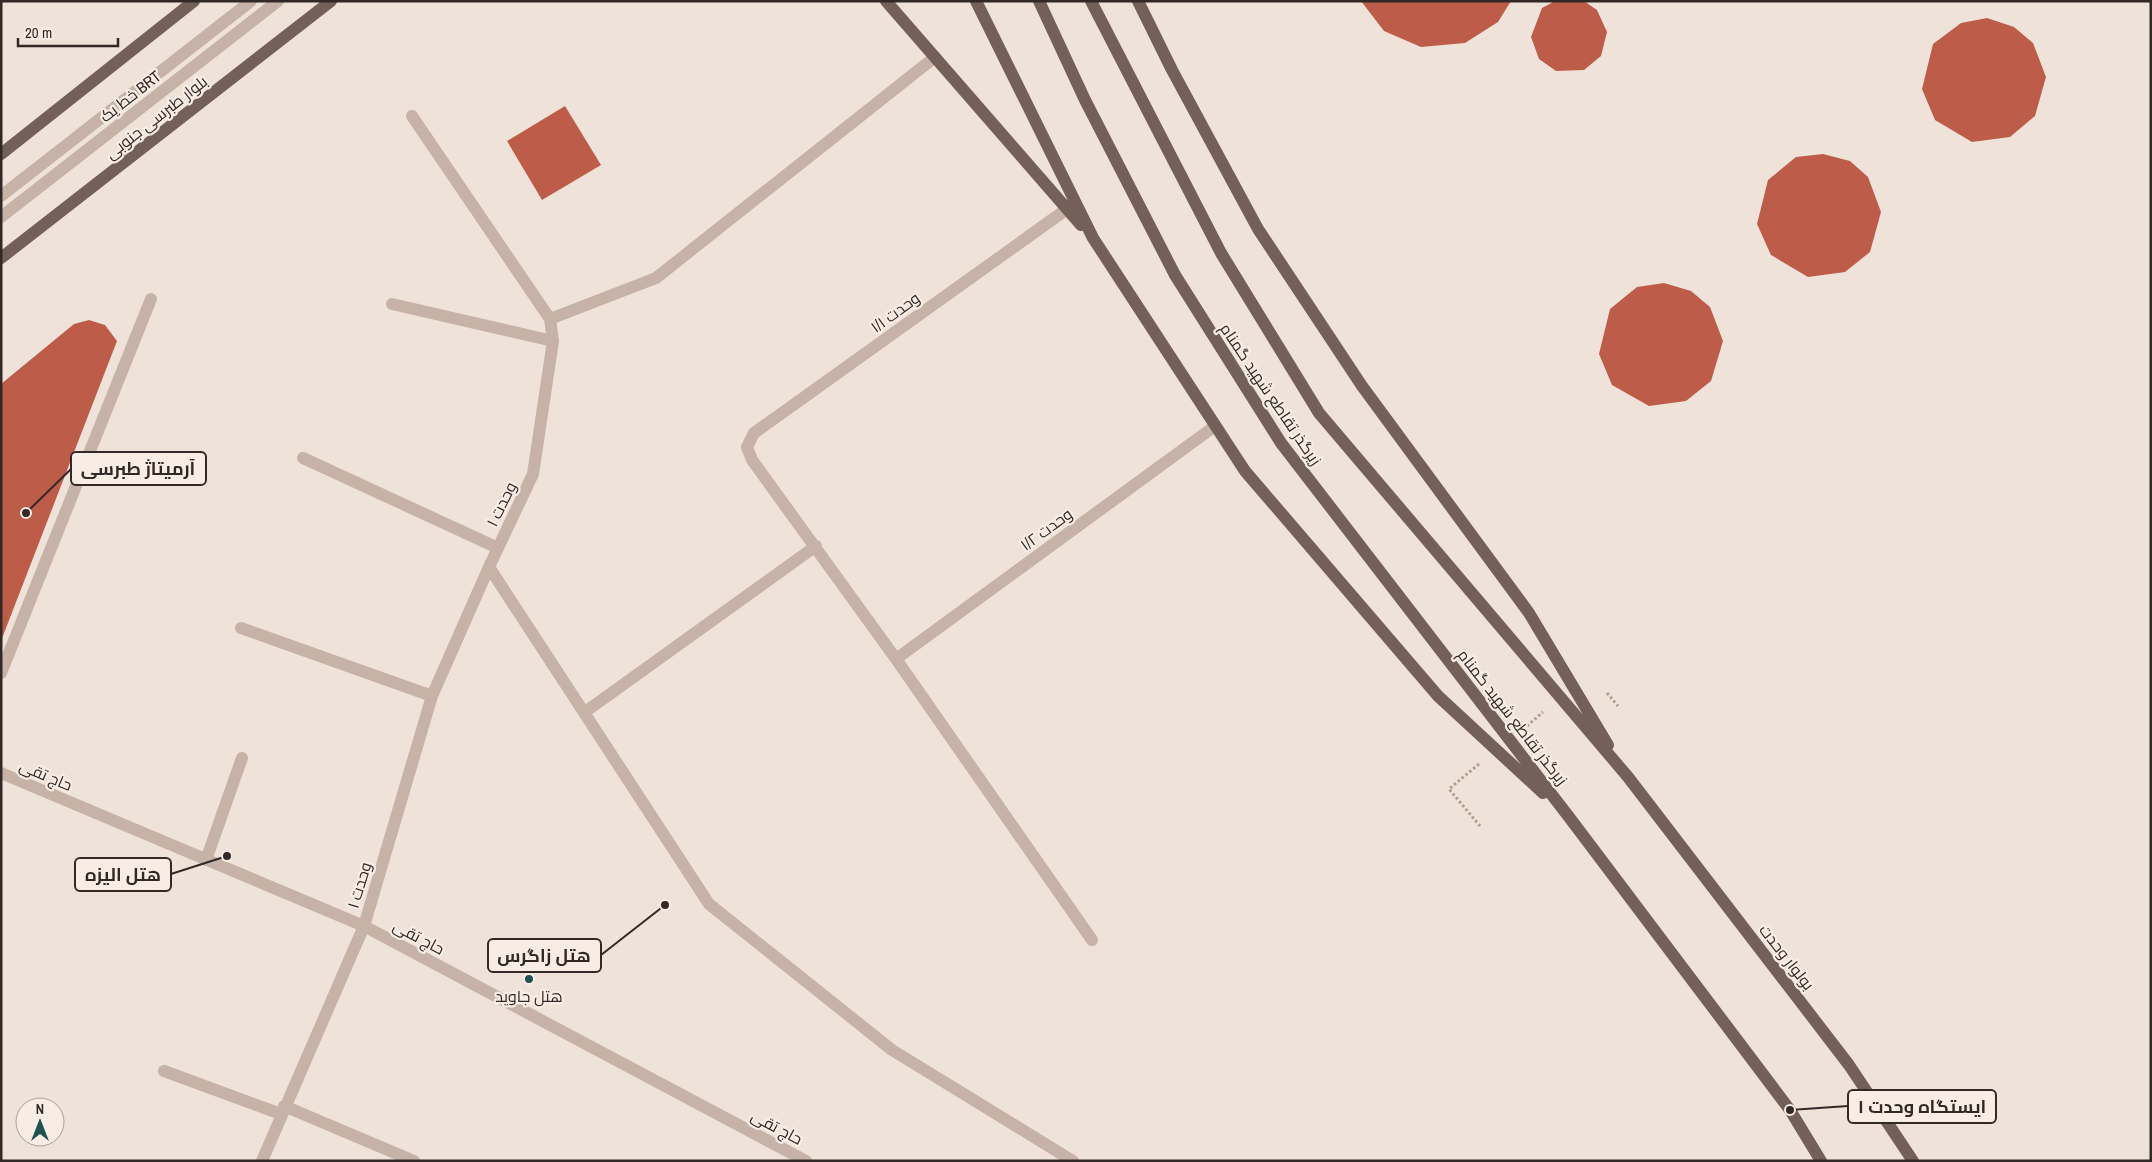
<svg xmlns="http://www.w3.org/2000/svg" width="2152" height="1162" font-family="'Archivo Narrow',Cairo,sans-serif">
<rect width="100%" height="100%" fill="#efe3d9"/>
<!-- building -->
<path fill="#bd5d49" d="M1361 1H1511L1498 22 1465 43 1421 47 1384 31Z
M1555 1H1584L1597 10 1607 32 1601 56 1584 70 1556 71 1539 59 1531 37 1542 8Z
M1987 18 2014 27 2033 43 2046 77 2035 116 2010 137 1972 142 1935 120 1922 89 1933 44 1961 23Z
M565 106 601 165 542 200 507 141Z
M1823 154 1850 161 1868 177 1881 212 1870 252 1845 272 1808 277 1771 255 1757 224 1768 180 1796 157Z
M1664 283 1691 291 1710 307 1723 341 1711 381 1686 401 1649 406 1612 385 1599 354 1610 309 1637 287Z
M89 320 105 325 117 341 1 641V384L74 324Z"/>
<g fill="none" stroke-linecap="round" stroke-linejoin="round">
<!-- path -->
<path stroke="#b19c90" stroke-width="3" stroke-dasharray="2.5 2.5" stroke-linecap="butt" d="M1607 693 1618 706
M1527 726 1543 712
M1479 764 1449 789 1480 826"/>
<!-- minor -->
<path stroke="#c6b2a6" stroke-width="12" d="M1 196 251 1
M1067 209 754 433 747 447 752 460 896 659 1092 940
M1 217 278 1
M392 304 553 341
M550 319 656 278 935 57
M303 458 498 548
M489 567 709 904 892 1050 1073 1161
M241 628 432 696
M896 659 1215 426
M1 673 151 299
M585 712 816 546
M1 773 364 926 806 1161
M206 860 242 758
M164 1071 281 1114
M284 1106 414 1161
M262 1161 364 926 432 696 489 567 533 474 553 341 550 319 412 116"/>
<!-- major -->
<path stroke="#736058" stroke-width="12" d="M886 1 1081 225
M976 1 1093 238 1245 471 1438 696 1543 793
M1039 1 1085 100 1175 275 1281 443 1569 817 1790 1110 1821 1161
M1091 1 1221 253 1319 413 1628 777 1849 1065 1913 1161
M1138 1 1172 70 1258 229 1362 386 1529 613 1608 745
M1 154 194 1
M1 258 331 1"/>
</g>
<!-- markers -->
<circle fill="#1f5150" stroke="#f7ede5" stroke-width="2" cx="529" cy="979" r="5"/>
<g text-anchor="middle" stroke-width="4.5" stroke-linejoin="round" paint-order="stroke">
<!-- street labels -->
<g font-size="16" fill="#322926" stroke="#f7ede5">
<text transform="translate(130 96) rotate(-38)" y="6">خط یک BRT</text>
<text transform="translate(156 117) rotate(-38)" y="6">بلوار طبرسی جنوبی</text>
<text transform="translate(895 312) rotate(-36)" y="6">وحدت ۱/۱</text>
<text transform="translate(1271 394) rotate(56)" y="6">زیرگذر تقاطع شهید گمنام</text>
<text transform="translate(501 504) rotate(-64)" y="6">وحدت ۱</text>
<text transform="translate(1046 529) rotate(-36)" y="6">وحدت ۱/۲</text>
<text transform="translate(1513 717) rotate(52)" y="6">زیرگذر تقاطع شهید گمنام</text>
<text transform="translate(46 775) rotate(23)" y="6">حاج تقی</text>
<text transform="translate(359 885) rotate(-73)" y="6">وحدت ۱</text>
<text transform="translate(419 937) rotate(28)" y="6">حاج تقی</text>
<text transform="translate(1787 957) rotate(52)" y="6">بولوار وحدت</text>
<text transform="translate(777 1127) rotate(28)" y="6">حاج تقی</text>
</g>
<!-- poi labels -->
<g font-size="16" fill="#322926" stroke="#f7ede5">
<text x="529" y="1002">هتل جاوید</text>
</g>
</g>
<!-- callouts -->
<path fill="none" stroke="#322926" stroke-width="2" d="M26 513L71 469M227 856L171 874M665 905L601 955M1790 1110L1848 1106"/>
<g fill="#322926" stroke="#f7ede5" stroke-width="2">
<circle cx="26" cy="513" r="5"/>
<circle cx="227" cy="856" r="5"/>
<circle cx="665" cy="905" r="5"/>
<circle cx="1790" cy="1110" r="5"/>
</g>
<g fill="#f7ede5" stroke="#322926" stroke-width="2">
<rect x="71" y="452" width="135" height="33" rx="5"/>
<rect x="75" y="858" width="96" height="33" rx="5"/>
<rect x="488" y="939" width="113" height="33" rx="5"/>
<rect x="1848" y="1090" width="148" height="33" rx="5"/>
</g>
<g font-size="18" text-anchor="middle" font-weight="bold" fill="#322926">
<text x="138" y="475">آرمیتاژ طبرسی</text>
<text x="123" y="881">هتل الیزه</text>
<text x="544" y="962">هتل زاگرس</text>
<text x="1922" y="1113">ایستگاه وحدت ۱</text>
</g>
<!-- border -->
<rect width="2152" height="1162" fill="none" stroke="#322926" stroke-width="5"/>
<!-- north arrow -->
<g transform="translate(40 1122)"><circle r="24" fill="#f7ede5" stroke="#a89f99"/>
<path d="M0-4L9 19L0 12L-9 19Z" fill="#1f5150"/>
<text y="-8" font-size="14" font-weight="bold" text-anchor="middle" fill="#322926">N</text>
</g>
<!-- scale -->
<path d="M18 38v8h100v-8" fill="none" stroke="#322926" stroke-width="2.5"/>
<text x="25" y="38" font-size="15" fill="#322926" stroke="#f7ede5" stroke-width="4" paint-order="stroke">20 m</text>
</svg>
